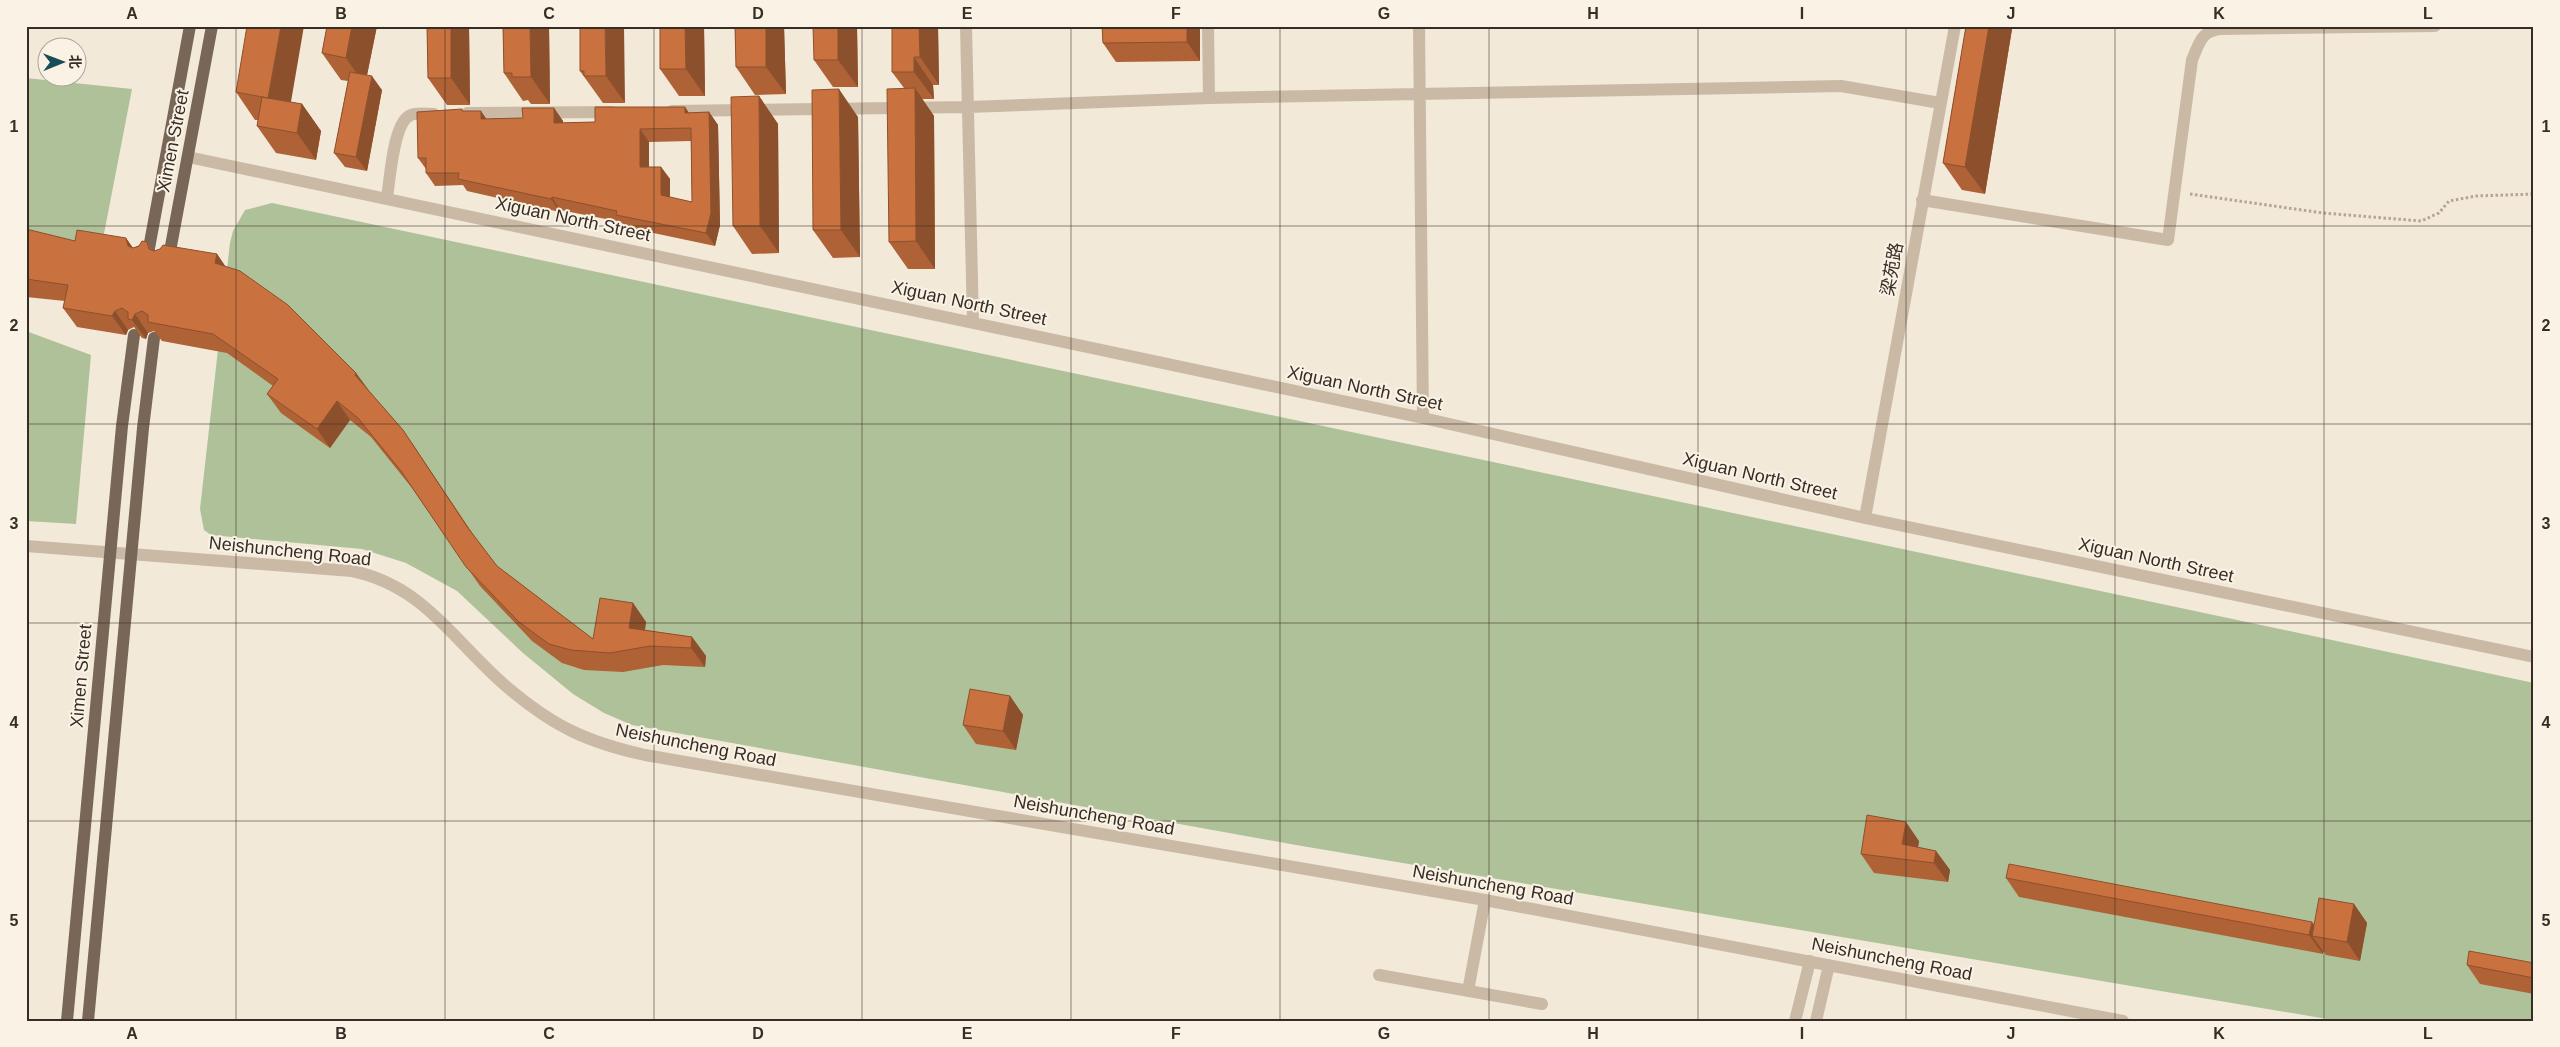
<svg xmlns="http://www.w3.org/2000/svg" width="2560" height="1047" font-family="Arial,'Noto Sans SC',sans-serif">
<rect width="100%" height="100%" fill="#f2e9d9"/>
<!-- green -->
<path fill="#afc199" d="M26 78 132 89 102 244 26 239Z
M272 203 2534 683V1021H2339L1296 845 632 725 604 713 573 694 523 653 457 591 406 563 362 549 211 535 204 530 200 509 230 243 233 231 245 210Z
M26 331 91 355 76 524 26 521Z"/>
<g fill="none" stroke-linecap="round" stroke-linejoin="round">
<!-- path -->
<path stroke="#b6a58f" stroke-width="3" stroke-dasharray="2.5 2.5" stroke-linecap="butt" d="M2190 194 2323 213 2421 221 2439 213 2449 201 2476 196 2534 194"/>
<!-- minor -->
<path stroke="#cabaa5" stroke-width="12" d="M966 26 973 322
M1208 26 1209 98
M1419 26 1423 418
M672 111 968 107 1209 98 1841 86 1940 103
M467 113 612 112
M188 157 1423 418 1865 518 2534 657
M387 198C390 180 393 121 411 115 417 112 428 114 434 114
M1922 200 2168 240 2192 60C2199 44 2201 31 2220 29L2435 26
M1865 518 1955 26
M26 546 352 571C425 586 454 642 507 687 553 726 586 742 645 755L1485 900 2123 1021
M1379 975 1542 1004
M1468 991 1485 900
M1795 1021 1810 961
M1816 1021 1829 965"/>
<!-- major -->
<path stroke="#786657" stroke-width="12" d="M147 259 190 26
M168 262 212 26
M67 1021 122 426 134 335
M88 1021 143 428 154 338"/>
</g>
<!-- wall -->
<path fill="#ae6236" fill-rule="evenodd" d="M327 26H377L367 75 382 90 367 171 345 167 334 153 348 81 341 80 322 53Z
M427 26H469L470 105H447L428 78Z
M503 26H549L550 104H531L528 100 523 101 504 73Z
M580 26 625 103H603L580 71Z
M660 26H704L705 96H679L660 69Z
M735 26H784L786 94 755 95 736 67Z
M857 26 858 87H833L814 60Z
M892 26H938L939 85H933L934 99H922L934 116 935 269H908L889 242 904 88 892 72Z
M1102 26H1200V61L1116 62 1103 43Z
M1966 26H2011L2012 29 1985 194 1962 190 1943 163Z
M236 92 302 104 321 131 316 160 276 153 257 126 258 120H255Z
M759 96 778 124 779 253 752 254 733 226Z
M685 107 689 113 709 112 718 125 720 225 715 246 625 227 621 222 560 210V212L467 191 463 185 435 186 426 173V169L418 158 463 111 487 119 523 118 554 108 563 121V123L595 122ZM691 141 692 202 670 197V179L661 167H649V142Z
M858 117 860 257 833 258 813 230Z
M26 229 75 241 126 238 133 248 147 242 153 251 217 254 225 266 356 373 369 391 403 430 473 534 497 566 593 639 633 603 646 622 645 630 692 637 706 656 705 667 663 665 623 672 584 670 562 663 532 641 480 586 412 488 371 437 350 420 330 448 281 413 267 394 273 386 227 353 162 341 154 331 148 333 146 339 142 338 134 327 128 330 126 335 77 327 63 308 65 301 26 297Z
M1010 696 1023 715 1016 750 976 744 963 725Z
M1919 841 1918 847 1936 851 1950 870 1948 882 1874 873 1861 854Z
M2006 878 2312 922 2314 925 2354 904 2367 923 2360 961 2326 955 2323 951V954L2019 897Z
M2534 963V994L2480 984 2467 965Z"/>
<!-- shaded-wall -->
<path fill="#8d502c" d="M281 26H304L287 125 268 98Z
M352 26H377L365 85 346 58Z
M451 26H469L470 105 451 78Z
M530 26H549L550 104 531 77Z
M605 26H624L625 103 606 76Z
M685 26H704L705 96 686 69Z
M766 26H784L786 94 766 67Z
M838 26H857L858 87 838 60Z
M919 26H938L939 85 920 57Z
M1187 26H1200V61L1187 42Z
M1989 26H2011L2012 29 1985 194 1965 167Z
M914 57 933 85 934 99 914 72Z
M372 76 382 90 367 171 356 157Z
M915 88 934 116 935 269 916 241Z
M839 89 858 117 860 257 841 230Z
M759 96 778 124 779 253 760 226Z
M302 104 321 131 316 160 297 133Z
M685 107 693 119 685 113Z
M554 108 563 121V136L554 123Z
M481 111 490 124 481 119Z
M709 112 718 125 720 225 715 246 706 233Z
M640 129 649 142V179L640 167Z
M661 167 670 179V208L661 195Z
M552 197 560 210V212L551 199Z
M126 238 139 257 128 246Z
M217 254 230 273 215 263Z
M115 311 128 330 126 335 112 316Z
M135 314 148 333 146 339 132 320Z
M356 373 370 392 355 375Z
M337 401 350 420 330 448 317 429Z
M403 430 416 449 481 547 468 528Z
M633 603 646 622 642 647 629 628Z
M692 637 706 656 705 667 691 648Z
M1010 696 1023 715 1016 750 1003 731Z
M1906 822 1919 841 1916 860 1902 844Z
M1936 851 1950 870 1948 882 1934 863Z
M2354 904 2367 923 2360 961 2347 942Z
M2312 922 2323 938 2312 936 2323 951V954L2309 935Z"/>
<!-- building -->
<path fill="#ca723f" stroke="#8d502c" fill-rule="evenodd" d="M247 26H281L268 98 236 92Z
M327 26H352L346 58 322 53Z
M427 26H451V78H428Z
M503 26H530L531 77H512V73H504Z
M580 26H605L606 76H584V71H580Z
M660 26H685L686 69H660Z
M735 26H766V67H736Z
M813 26H838V60H814Z
M892 26H919L920 57H914V72H892Z
M1102 26H1187V42L1103 43Z
M1966 26H1989L1965 167 1943 163Z
M350 72 372 76 356 157 334 153Z
M915 88 916 241 889 242 887 89Z
M839 89 841 230H813L812 90Z
M759 96 760 226H733L731 97Z
M262 97 302 104 297 133 257 126Z
M595 107H685V113L709 112 711 213 706 233 616 215 617 211 552 197 551 199 458 179 459 173H426V158H418L417 112 462 109V111H481V119L523 118 522 108H554V123L595 122ZM691 128 692 202 661 195V167H640V129Z
M26 229 75 241 77 230 126 238 128 246 133 248 139 246 142 241 147 242 149 249 154 251 160 249 163 245 217 254 215 263 240 271 288 305 356 373 355 375 403 430 468 528 497 566 593 639 600 598 633 603 629 628 692 637 691 648 650 646 610 653 571 650 549 644 519 622 466 567 401 471 358 418 337 401 317 429 267 394 278 379 213 334 148 322V315L142 311 135 314 132 320 128 319V312L122 308 115 311 112 316 63 308 68 285 26 279Z
M970 689 1010 696 1003 731 963 725Z
M1867 815 1906 822 1902 844 1936 851 1934 863 1861 854Z
M2009 864 2312 922 2309 935 2006 878Z
M2319 898 2354 904 2347 942 2312 936Z
M2469 951 2534 963V978L2467 965Z"/>
<!-- grid -->
<path fill="none" stroke="#362d26" stroke-width="1" stroke-opacity="0.55" d="M236 26V1021M445 26V1021M654 26V1021M862 26V1021M1071 26V1021M1280 26V1021M1489 26V1021M1698 26V1021M1906 26V1021M2115 26V1021M2324 26V1021M26 226H2534M26 424H2534M26 623H2534M26 821H2534"/>
<g text-anchor="middle" stroke-width="4" stroke-linejoin="round" paint-order="stroke">
<!-- street labels -->
<g font-size="18" fill="#362d26" stroke="#faf3e5">
<text transform="translate(173 141) rotate(-79)" y="6">Ximen Street</text>
<text transform="translate(573 219) rotate(12)" y="6">Xiguan North Street</text>
<text transform="translate(1892 269) rotate(-80)" y="6">梁苑路</text>
<text transform="translate(969 303) rotate(12)" y="6">Xiguan North Street</text>
<text transform="translate(1365 388) rotate(12)" y="6">Xiguan North Street</text>
<text transform="translate(1760 476) rotate(13)" y="6">Xiguan North Street</text>
<text transform="translate(290 551) rotate(6)" y="6">Neishuncheng Road</text>
<text transform="translate(2156 560) rotate(12)" y="6">Xiguan North Street</text>
<text transform="translate(81 676) rotate(-85)" y="6">Ximen Street</text>
<text transform="translate(696 745) rotate(11)" y="6">Neishuncheng Road</text>
<text transform="translate(1094 815) rotate(10)" y="6">Neishuncheng Road</text>
<text transform="translate(1493 885) rotate(10)" y="6">Neishuncheng Road</text>
<text transform="translate(1892 959) rotate(11)" y="6">Neishuncheng Road</text>
</g>
</g>
<!-- border -->
<rect width="2560" height="1047" fill="none" stroke="#faf3e5" stroke-width="55"/>
<!-- north arrow -->
<g transform="translate(62 62) rotate(89)"><circle r="24" fill="#faf3e5" stroke="#aca499"/>
<path d="M0-4L9 19L0 12L-9 19Z" fill="#1b4d58"/>
<text y="-8" font-size="14" font-weight="bold" text-anchor="middle" fill="#362d26">北</text>
</g>
<rect x="28" y="28" width="2504" height="992" fill="none" stroke="#362d26" stroke-width="2"/>
<g font-size="16" text-anchor="middle" font-weight="bold" fill="#362d26">
<text x="132" y="19">A</text>
<text x="341" y="19">B</text>
<text x="549" y="19">C</text>
<text x="758" y="19">D</text>
<text x="967" y="19">E</text>
<text x="1176" y="19">F</text>
<text x="1384" y="19">G</text>
<text x="1593" y="19">H</text>
<text x="1802" y="19">I</text>
<text x="2011" y="19">J</text>
<text x="2219" y="19">K</text>
<text x="2428" y="19">L</text>
<text x="14" y="132">1</text>
<text x="2546" y="132">1</text>
<text x="14" y="331">2</text>
<text x="2546" y="331">2</text>
<text x="14" y="529">3</text>
<text x="2546" y="529">3</text>
<text x="14" y="728">4</text>
<text x="2546" y="728">4</text>
<text x="14" y="926">5</text>
<text x="2546" y="926">5</text>
<text x="132" y="1039">A</text>
<text x="341" y="1039">B</text>
<text x="549" y="1039">C</text>
<text x="758" y="1039">D</text>
<text x="967" y="1039">E</text>
<text x="1176" y="1039">F</text>
<text x="1384" y="1039">G</text>
<text x="1593" y="1039">H</text>
<text x="1802" y="1039">I</text>
<text x="2011" y="1039">J</text>
<text x="2219" y="1039">K</text>
<text x="2428" y="1039">L</text>
</g>
</svg>
